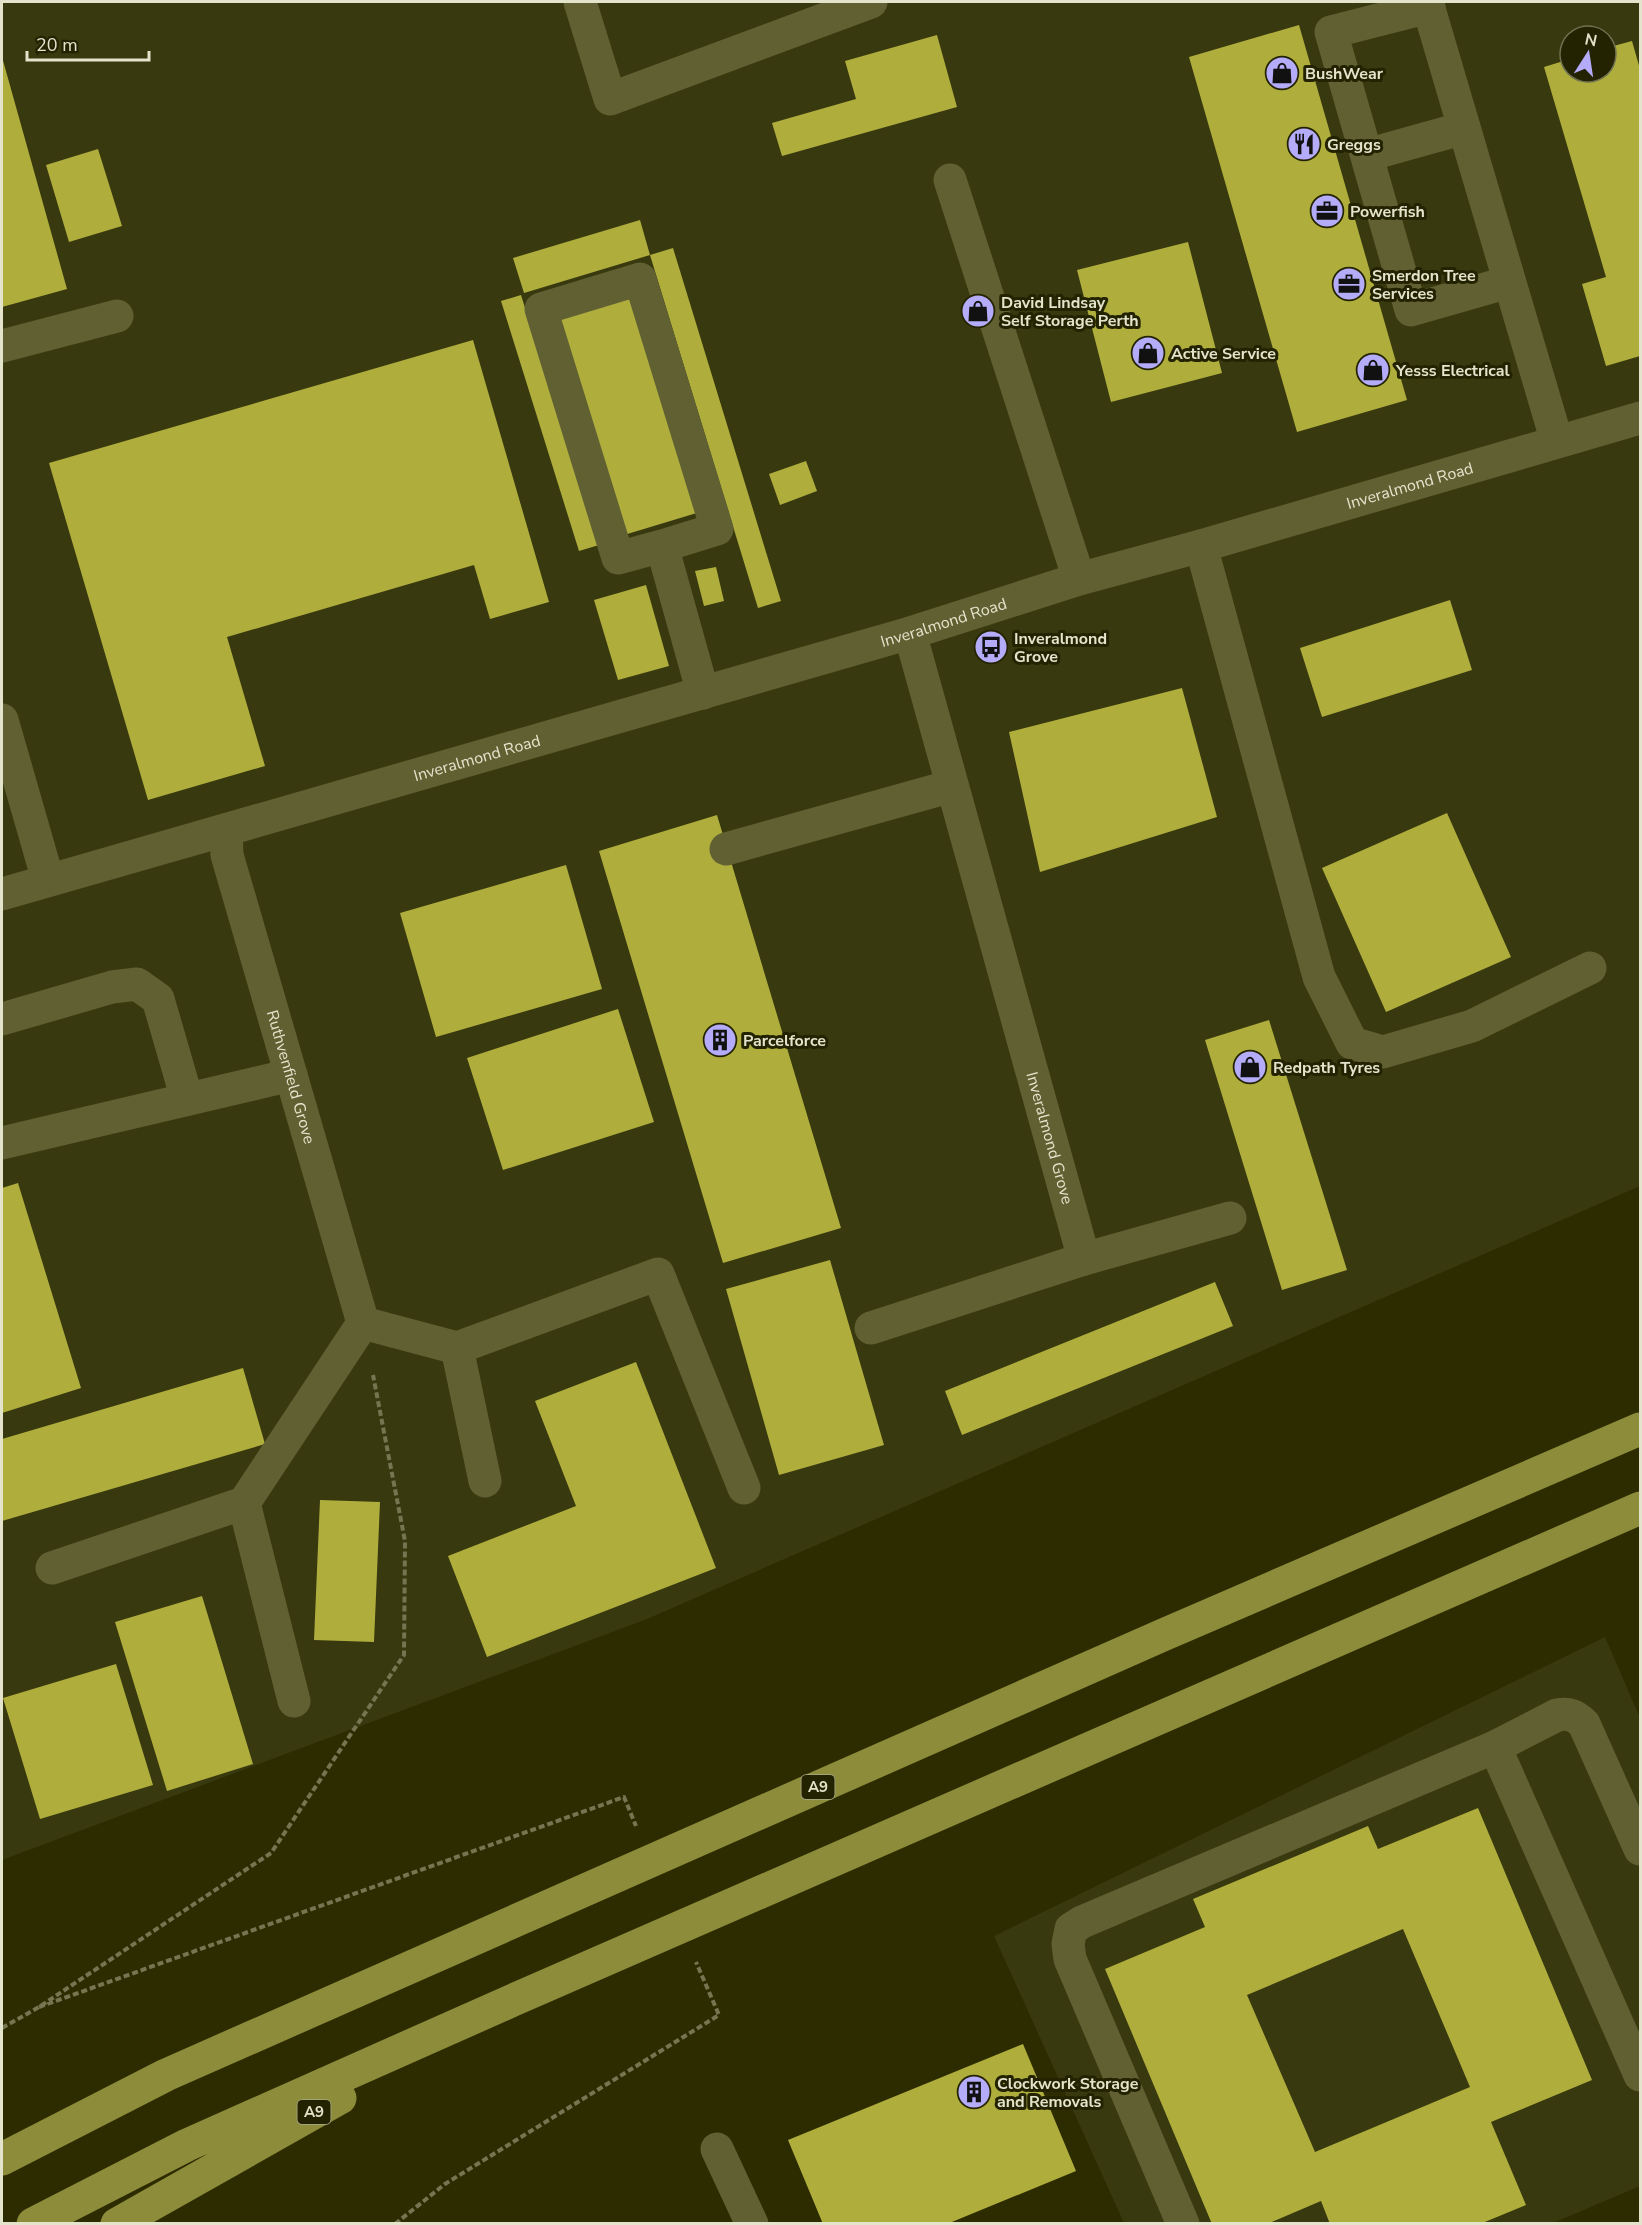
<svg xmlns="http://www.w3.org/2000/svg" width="1642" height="2225" font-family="'Nunito Sans',sans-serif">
<rect width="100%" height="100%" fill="#2d2c00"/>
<!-- built -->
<path fill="#393910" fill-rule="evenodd" d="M2 2H1640V1186L647 1619 2 1860ZM1570 36H1606V72H1570Z
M1605 1637 1640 1718V2186L1553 2223H1124L994 1936Z"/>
<!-- building -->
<path fill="#afae3d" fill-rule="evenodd" d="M1299 25 1407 400 1297 432 1189 57Z
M937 35 957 107 782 156 772 123 856 99 845 61Z
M1632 41 1640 69V356L1606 366 1582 284 1606 277 1544 67 1570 59V72H1606V48Z
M2 57 67 289 2 307Z
M98 149 122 226 69 242 46 165Z
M640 220 650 255 524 293 513 258Z
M1188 242 1222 373 1111 402 1077 270Z
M673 248 781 601 758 608 650 255Z
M521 295 599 545 579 551 501 301Z
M634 297 700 512 624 535 558 320Z
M473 340 549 602 490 619 474 565 227 637 265 766 148 800 49 463Z
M806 461 817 491 780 505 769 474Z
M716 567 724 601 704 606 695 571Z
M646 585 669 666 618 680 594 600Z
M1450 600 1472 670 1322 717 1300 648Z
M1182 688 1217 817 1040 872 1009 732Z
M1447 813 1511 957 1386 1012 1322 868Z
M717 815 841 1228 723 1263 599 851Z
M566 865 602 989 436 1037 400 913Z
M618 1009 654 1122 503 1170 467 1058Z
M1269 1020 1347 1270 1282 1290 1205 1040Z
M18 1183 81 1388 2 1413V1188Z
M830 1260 884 1445 779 1475 726 1289Z
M1215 1282 1233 1326 962 1435 945 1391Z
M636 1362 716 1568 487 1657 448 1556 576 1506 535 1401Z
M243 1368 265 1444 2 1521V1439Z
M320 1500 380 1502 374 1642 314 1640Z
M202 1596 253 1764 167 1791 115 1622Z
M116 1664 153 1785 40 1819 3 1698Z
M1478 1808 1592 2080 1491 2122 1526 2205 1480 2224H1330L1321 2201 1267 2224H1212L1105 1969 1205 1927 1193 1899 1368 1826 1378 1849ZM1403 1929 1470 2087 1315 2152 1247 1995Z
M1023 2044 1076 2171 947 2224H823L788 2140Z"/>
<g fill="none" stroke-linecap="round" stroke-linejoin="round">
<!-- path -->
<path stroke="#757551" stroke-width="4" stroke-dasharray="6 3" stroke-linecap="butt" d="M39 2007 624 1797 636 1826
M2 2028 39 2007 271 1853 404 1655 405 1541 373 1375
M395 2224 445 2184 719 2015 696 1962"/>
<!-- minor -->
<g stroke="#606033" stroke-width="33">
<path d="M580 2 610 99 871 2"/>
<path d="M1427 2 1557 442"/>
<path d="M1429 7 1331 32 1411 310 1509 282"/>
<path d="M1367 155 1464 128"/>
<path d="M950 180 1079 579"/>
<path d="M2 346 117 316"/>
<path d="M662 546 717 529 640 279 541 309 618 558 662 546 703 693"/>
<path d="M1201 546 1319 977 1352 1043 1383 1052 1472 1026 1590 968"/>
<path id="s1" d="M910 633 1084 1259"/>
<path d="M2 720 48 880"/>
<path id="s2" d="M226 830 227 855 363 1323"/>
<path d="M726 849 952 786"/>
<path id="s3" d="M2 894 910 633 1079 579 1201 546 1640 418"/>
<path d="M2 1019 112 987 137 984 158 999 187 1099"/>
<path d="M2 1143 291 1075"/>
<path d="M363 1323 457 1348 658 1274 744 1488"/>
<path d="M871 1328 1084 1259 1230 1218"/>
<path d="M457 1348 485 1481"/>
<path d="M244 1503 294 1701"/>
<path d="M52 1568 244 1503 363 1323"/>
<path d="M1640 1849 1584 1724C1575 1715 1569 1713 1557 1715L1495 1747 1640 2075"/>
<path d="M717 2149 752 2224"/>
<path d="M1183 2224 1070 1959 1068 1944 1071 1929 1082 1922 1495 1747"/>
</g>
<!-- highway -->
<path stroke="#8d8c3a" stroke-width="33" d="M2 2159 166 2075 1163 1635 1640 1429
M33 2224 187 2145 511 2001 1640 1508
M117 2224 340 2098"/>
</g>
<!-- icons -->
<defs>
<symbol id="shop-disc" viewBox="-11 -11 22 22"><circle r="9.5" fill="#b5acf9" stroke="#232201"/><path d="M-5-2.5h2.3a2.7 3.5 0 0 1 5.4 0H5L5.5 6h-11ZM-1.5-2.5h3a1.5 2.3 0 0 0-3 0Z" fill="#111"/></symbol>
<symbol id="restaurant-disc" viewBox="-11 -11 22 22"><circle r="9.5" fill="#b5acf9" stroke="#232201"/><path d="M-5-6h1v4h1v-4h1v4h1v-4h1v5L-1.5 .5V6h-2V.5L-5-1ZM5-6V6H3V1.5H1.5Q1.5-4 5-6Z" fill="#111"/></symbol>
<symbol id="office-disc" viewBox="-11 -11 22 22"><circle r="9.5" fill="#b5acf9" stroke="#232201"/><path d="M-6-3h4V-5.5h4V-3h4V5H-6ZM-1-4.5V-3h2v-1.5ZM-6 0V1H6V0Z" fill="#111"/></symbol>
<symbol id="bus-disc" viewBox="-11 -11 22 22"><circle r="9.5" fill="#b5acf9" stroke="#232201"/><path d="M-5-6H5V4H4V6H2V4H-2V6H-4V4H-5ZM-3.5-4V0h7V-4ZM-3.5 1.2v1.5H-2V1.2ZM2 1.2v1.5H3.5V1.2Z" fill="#111"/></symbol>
<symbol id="building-disc" viewBox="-11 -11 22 22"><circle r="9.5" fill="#b5acf9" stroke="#232201"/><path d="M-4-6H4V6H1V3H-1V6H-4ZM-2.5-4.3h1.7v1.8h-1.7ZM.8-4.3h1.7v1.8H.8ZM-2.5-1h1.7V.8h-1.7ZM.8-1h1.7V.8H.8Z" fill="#111"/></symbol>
</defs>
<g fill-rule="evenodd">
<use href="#shop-disc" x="1263" y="54" width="38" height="38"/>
<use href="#restaurant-disc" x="1285" y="125" width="38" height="38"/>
<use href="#office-disc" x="1308" y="192" width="38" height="38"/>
<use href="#office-disc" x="1330" y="265" width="38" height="38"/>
<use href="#shop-disc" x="959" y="292" width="38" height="38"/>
<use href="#shop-disc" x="1129" y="334" width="38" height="38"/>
<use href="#shop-disc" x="1354" y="351" width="38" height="38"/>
<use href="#bus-disc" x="972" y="628" width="38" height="38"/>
<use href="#building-disc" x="701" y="1021" width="38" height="38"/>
<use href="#shop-disc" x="1231" y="1048" width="38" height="38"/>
<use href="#building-disc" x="955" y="2073" width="38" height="38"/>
</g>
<g text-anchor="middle" stroke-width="6" stroke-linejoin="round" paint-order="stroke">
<!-- shield labels -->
<g fill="#232201" stroke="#aaaa8f" stroke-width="1.5">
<rect x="801.5" y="1775" width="33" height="24" rx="4.5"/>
<rect x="297.5" y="2100" width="33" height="24" rx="4.5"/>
</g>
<g font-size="15" font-weight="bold" fill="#e4e4cc">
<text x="818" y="1792">A9</text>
<text x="314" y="2117">A9</text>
</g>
<!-- poi labels -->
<g font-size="16" font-weight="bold" fill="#e4e4cc" stroke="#232201" text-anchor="start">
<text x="1305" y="79">BushWear</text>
<text x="1327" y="150">Greggs</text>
<text x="1350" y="217">Powerfish</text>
<text x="1372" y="281">Smerdon Tree<tspan x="1372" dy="18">Services</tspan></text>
<text x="1001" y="308">David Lindsay<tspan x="1001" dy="18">Self Storage Perth</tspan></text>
<text x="1171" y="359">Active Service</text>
<text x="1396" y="376">Yesss Electrical</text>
<text x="1014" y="644">Inveralmond<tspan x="1014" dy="18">Grove</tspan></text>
<text x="743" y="1046">Parcelforce</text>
<text x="1273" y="1073">Redpath Tyres</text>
<text x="997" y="2089">Clockwork Storage<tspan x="997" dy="18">and Removals</tspan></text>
</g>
<!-- street labels -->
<g font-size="16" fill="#e4e4cc" stroke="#232201">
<text dy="6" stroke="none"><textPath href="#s3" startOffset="1466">Inveralmond Road</textPath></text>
<text dy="6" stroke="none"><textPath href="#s3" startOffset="980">Inveralmond Road</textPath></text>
<text dy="6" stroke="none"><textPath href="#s3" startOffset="494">Inveralmond Road</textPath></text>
<text dy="6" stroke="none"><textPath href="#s2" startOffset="256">Ruthvenfield Grove</textPath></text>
<text dy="6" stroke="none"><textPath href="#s1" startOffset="524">Inveralmond Grove</textPath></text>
</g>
</g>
<!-- border -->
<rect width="1642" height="2225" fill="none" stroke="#e4e4cc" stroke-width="6"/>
<!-- north arrow -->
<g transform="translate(1588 54) rotate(12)"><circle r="28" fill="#232201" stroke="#707052" stroke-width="1.5"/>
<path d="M0-4.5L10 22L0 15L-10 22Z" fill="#b5acf9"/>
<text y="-9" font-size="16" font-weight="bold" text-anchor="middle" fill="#e4e4cc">N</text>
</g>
<!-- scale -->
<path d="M27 51v9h122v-9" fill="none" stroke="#e4e4cc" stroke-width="3"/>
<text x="36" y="51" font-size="18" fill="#e4e4cc" stroke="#232201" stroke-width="4.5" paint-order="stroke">20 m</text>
</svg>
